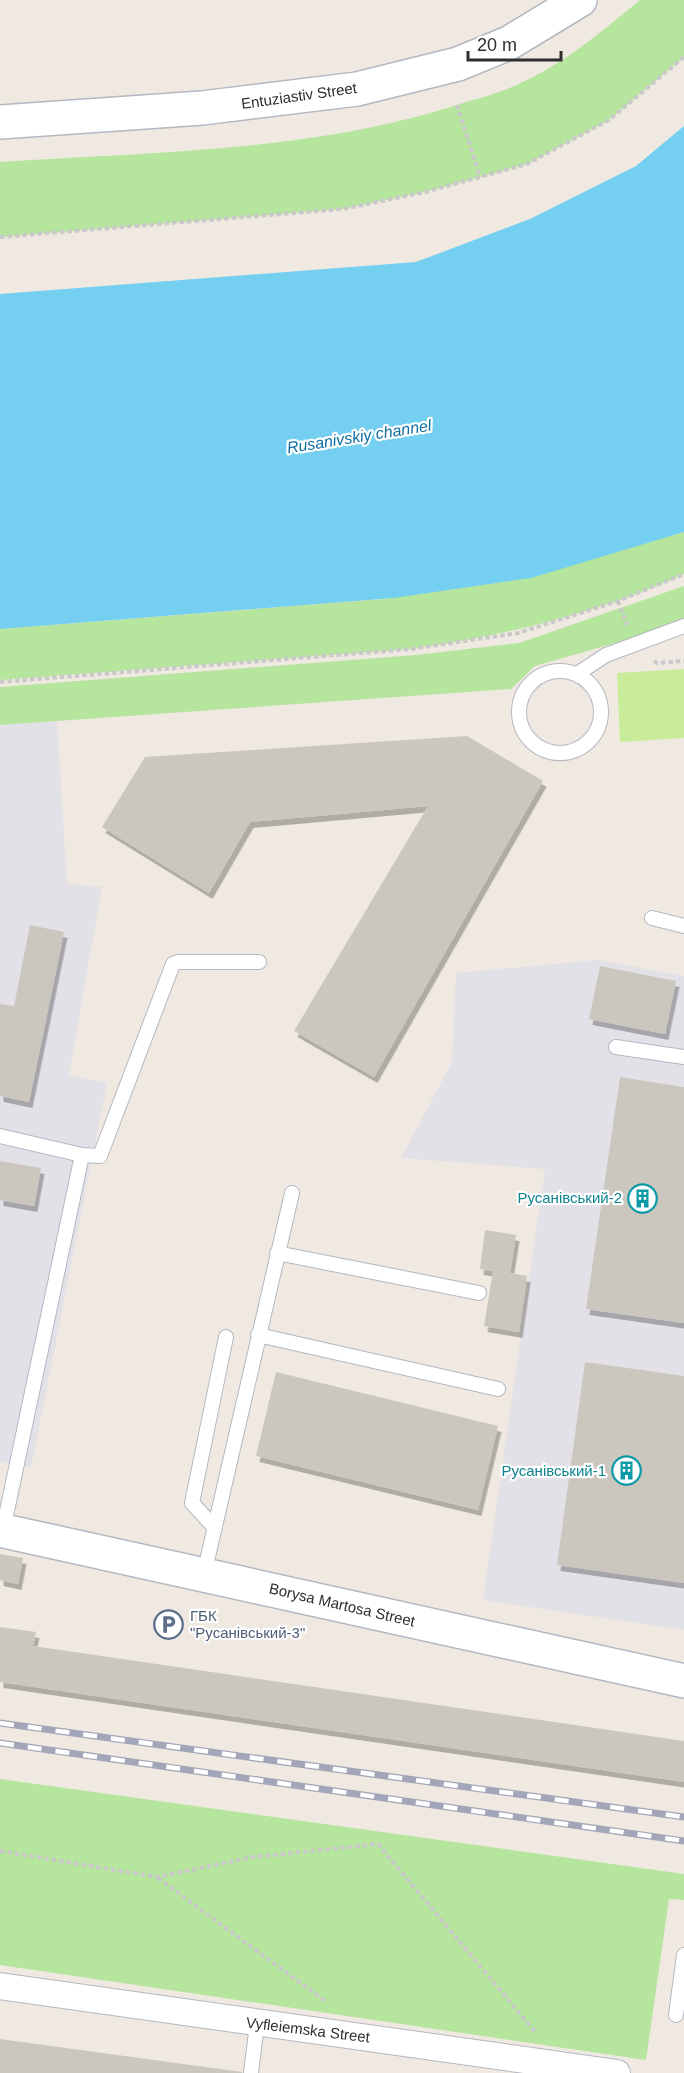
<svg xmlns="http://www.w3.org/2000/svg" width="684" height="2073" font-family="Arial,sans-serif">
<defs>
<filter id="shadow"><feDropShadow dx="3.5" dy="6" stdDeviation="0" flood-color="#0004"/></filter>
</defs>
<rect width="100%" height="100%" fill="#efe9e1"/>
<!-- industrial -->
<path fill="#e3e1e8" d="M57 721 67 884 102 887 69 1075 107 1083 31 1468 0 1462V725Z
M598 960 684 976V1630L483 1600 545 1169 401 1158 452 1062 456 973Z"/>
<!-- green -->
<path fill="#b6e59e" d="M640 0H684V57L609 120 527 164 425 192 343 209 0 237V162C153 152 313 152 460 104 477 99 496 94 512 87 560 67 600 33 640 0Z
M684 532V574C597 614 505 635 411 649L0 680V629L383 599 516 580Z
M684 586V618L636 637 535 666 511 689 0 725V687L416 655 519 643Z
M0 1779 684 1874V1900L669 1899 646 2060 0 1965Z"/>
<!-- pitch -->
<path fill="#c9ec9a" d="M684 669V738L620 742 617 673Z"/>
<!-- water -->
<path fill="#75cff0" d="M684 126V532L531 578 394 598 0 629V294L416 262 530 219 636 166Z"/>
<!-- building -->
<path fill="#cbc7bf" filter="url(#shadow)" d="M467 736 543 781 374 1077 294 1031 428 806 250 822 209 893 102 827 145 757Z
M30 925 64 932 29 1102 0 1096V1004L14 1006Z
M600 966 676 981 665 1034 589 1019Z
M620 1077 684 1087V1323L586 1309Z
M0 1161 41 1168 34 1206 0 1200Z
M485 1230 516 1235 510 1273 527 1276 519 1332 484 1326 493 1271 480 1269Z
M585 1362 684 1376V1583L557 1565Z
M276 1372 498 1426 478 1510 256 1456Z
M0 1554 23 1558 18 1584 0 1580Z
M0 1627 36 1632 33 1646 684 1741V1782L0 1682Z
M0 2039 242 2072V2073H0Z"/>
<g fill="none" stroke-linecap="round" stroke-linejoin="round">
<defs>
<path id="service" d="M519 712a41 41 0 1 1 82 0a41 41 0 1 1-82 0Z
M577 674 606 655 684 626
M652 918 684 926
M616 1047 684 1057
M0 1136 82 1155 100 1156 173 964 178 962H259
M277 1253 479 1293
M258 1335 498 1389
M214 1527 192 1503 226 1337
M3 1530 82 1155
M204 1574 292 1193
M676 2015 684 1955
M251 2073 257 2024"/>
<path id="minor" d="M0 1986 617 2073"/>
<path id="tertiary" d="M0 122 202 108 357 89 458 64 509 43 580 0"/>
<path id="secondary" d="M0 1530 684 1681"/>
</defs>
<!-- service casing -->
<use href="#service" stroke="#b4b7c1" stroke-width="16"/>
<!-- minor casing -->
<use href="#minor" stroke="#b4b7c1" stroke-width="28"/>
<!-- tertiary casing -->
<use href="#tertiary" stroke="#b4b7c1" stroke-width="36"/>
<!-- secondary casing -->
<use href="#secondary" stroke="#b4b7c1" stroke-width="36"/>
<!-- path -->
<path stroke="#c9c9c9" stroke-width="4" stroke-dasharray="4.5 3" stroke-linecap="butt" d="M457 105 480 177
M0 237 343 209 425 192 527 164 609 120 684 57
M618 601 627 625
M654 661 657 663 684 661
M0 682 411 649 518 633 618 601 684 574
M0 1851 157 1877 253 1857 378 1844 536 2033
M158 1878 325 2001"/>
<!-- service -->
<use href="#service" stroke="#fff" stroke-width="14"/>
<!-- minor -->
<use href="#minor" stroke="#fff" stroke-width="26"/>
<!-- tertiary -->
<use href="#tertiary" stroke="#fff" stroke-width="33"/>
<!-- secondary -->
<use href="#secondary" stroke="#fff" stroke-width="33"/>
<defs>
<path id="rail" d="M0 1723 684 1817
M0 1743 684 1841"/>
</defs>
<!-- rail casing -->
<use href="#rail" stroke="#a3a6b8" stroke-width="7"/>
<!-- rail -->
<use href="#rail" stroke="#fff" stroke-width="4.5" stroke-dasharray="14" stroke-linecap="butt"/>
</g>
<!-- icons -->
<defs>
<symbol id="building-ring" viewBox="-11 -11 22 22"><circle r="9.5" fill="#fff" stroke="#0f9aa8" stroke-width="1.5"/><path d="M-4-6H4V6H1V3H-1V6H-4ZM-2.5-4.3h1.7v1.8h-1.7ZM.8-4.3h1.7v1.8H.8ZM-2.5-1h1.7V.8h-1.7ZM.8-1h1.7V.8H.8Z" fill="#0f9aa8"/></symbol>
<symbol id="parking-ring" viewBox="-11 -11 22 22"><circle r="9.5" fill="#fff" stroke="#5c6f8a" stroke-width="1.5"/><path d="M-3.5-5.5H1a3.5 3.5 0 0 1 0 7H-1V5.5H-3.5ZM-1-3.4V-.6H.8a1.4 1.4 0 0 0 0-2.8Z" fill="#5c6f8a"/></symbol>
</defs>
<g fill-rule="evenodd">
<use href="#building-ring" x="626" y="1182" width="33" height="33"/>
<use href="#building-ring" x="610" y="1454" width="33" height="33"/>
<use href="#parking-ring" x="152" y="1608" width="33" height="33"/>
</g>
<g text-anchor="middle" stroke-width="4.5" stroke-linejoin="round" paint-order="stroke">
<!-- street labels -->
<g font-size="15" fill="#2e2e2e" stroke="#fff">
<text transform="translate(299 96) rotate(-8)" y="5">Entuziastiv Street</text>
<text transform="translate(342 1605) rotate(13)" y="5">Borysa Martosa Street</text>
<text transform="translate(308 2030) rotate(7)" y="5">Vyfleiemska Street</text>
</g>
<!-- culture labels -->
<g font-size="15" fill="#0d838f" stroke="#fff" text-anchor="end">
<text x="622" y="1203">Русанівський-2</text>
<text x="606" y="1476">Русанівський-1</text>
</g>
<!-- service labels -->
<g font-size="15" fill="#4e5e75" stroke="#fff" text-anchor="start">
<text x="190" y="1621">ГБК<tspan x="190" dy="17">"Русанівський-3"</tspan></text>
</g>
<!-- water labels -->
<g font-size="16" font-style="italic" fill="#0d6fa3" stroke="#fff">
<text transform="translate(359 436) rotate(-9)" y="6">Rusanivskiy channel</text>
</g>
</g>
<!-- scale -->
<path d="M468 51v9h93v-9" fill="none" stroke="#2e2e2e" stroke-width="3"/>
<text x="477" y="51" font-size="18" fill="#2e2e2e" stroke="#ffffff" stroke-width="4.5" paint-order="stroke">20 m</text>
</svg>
